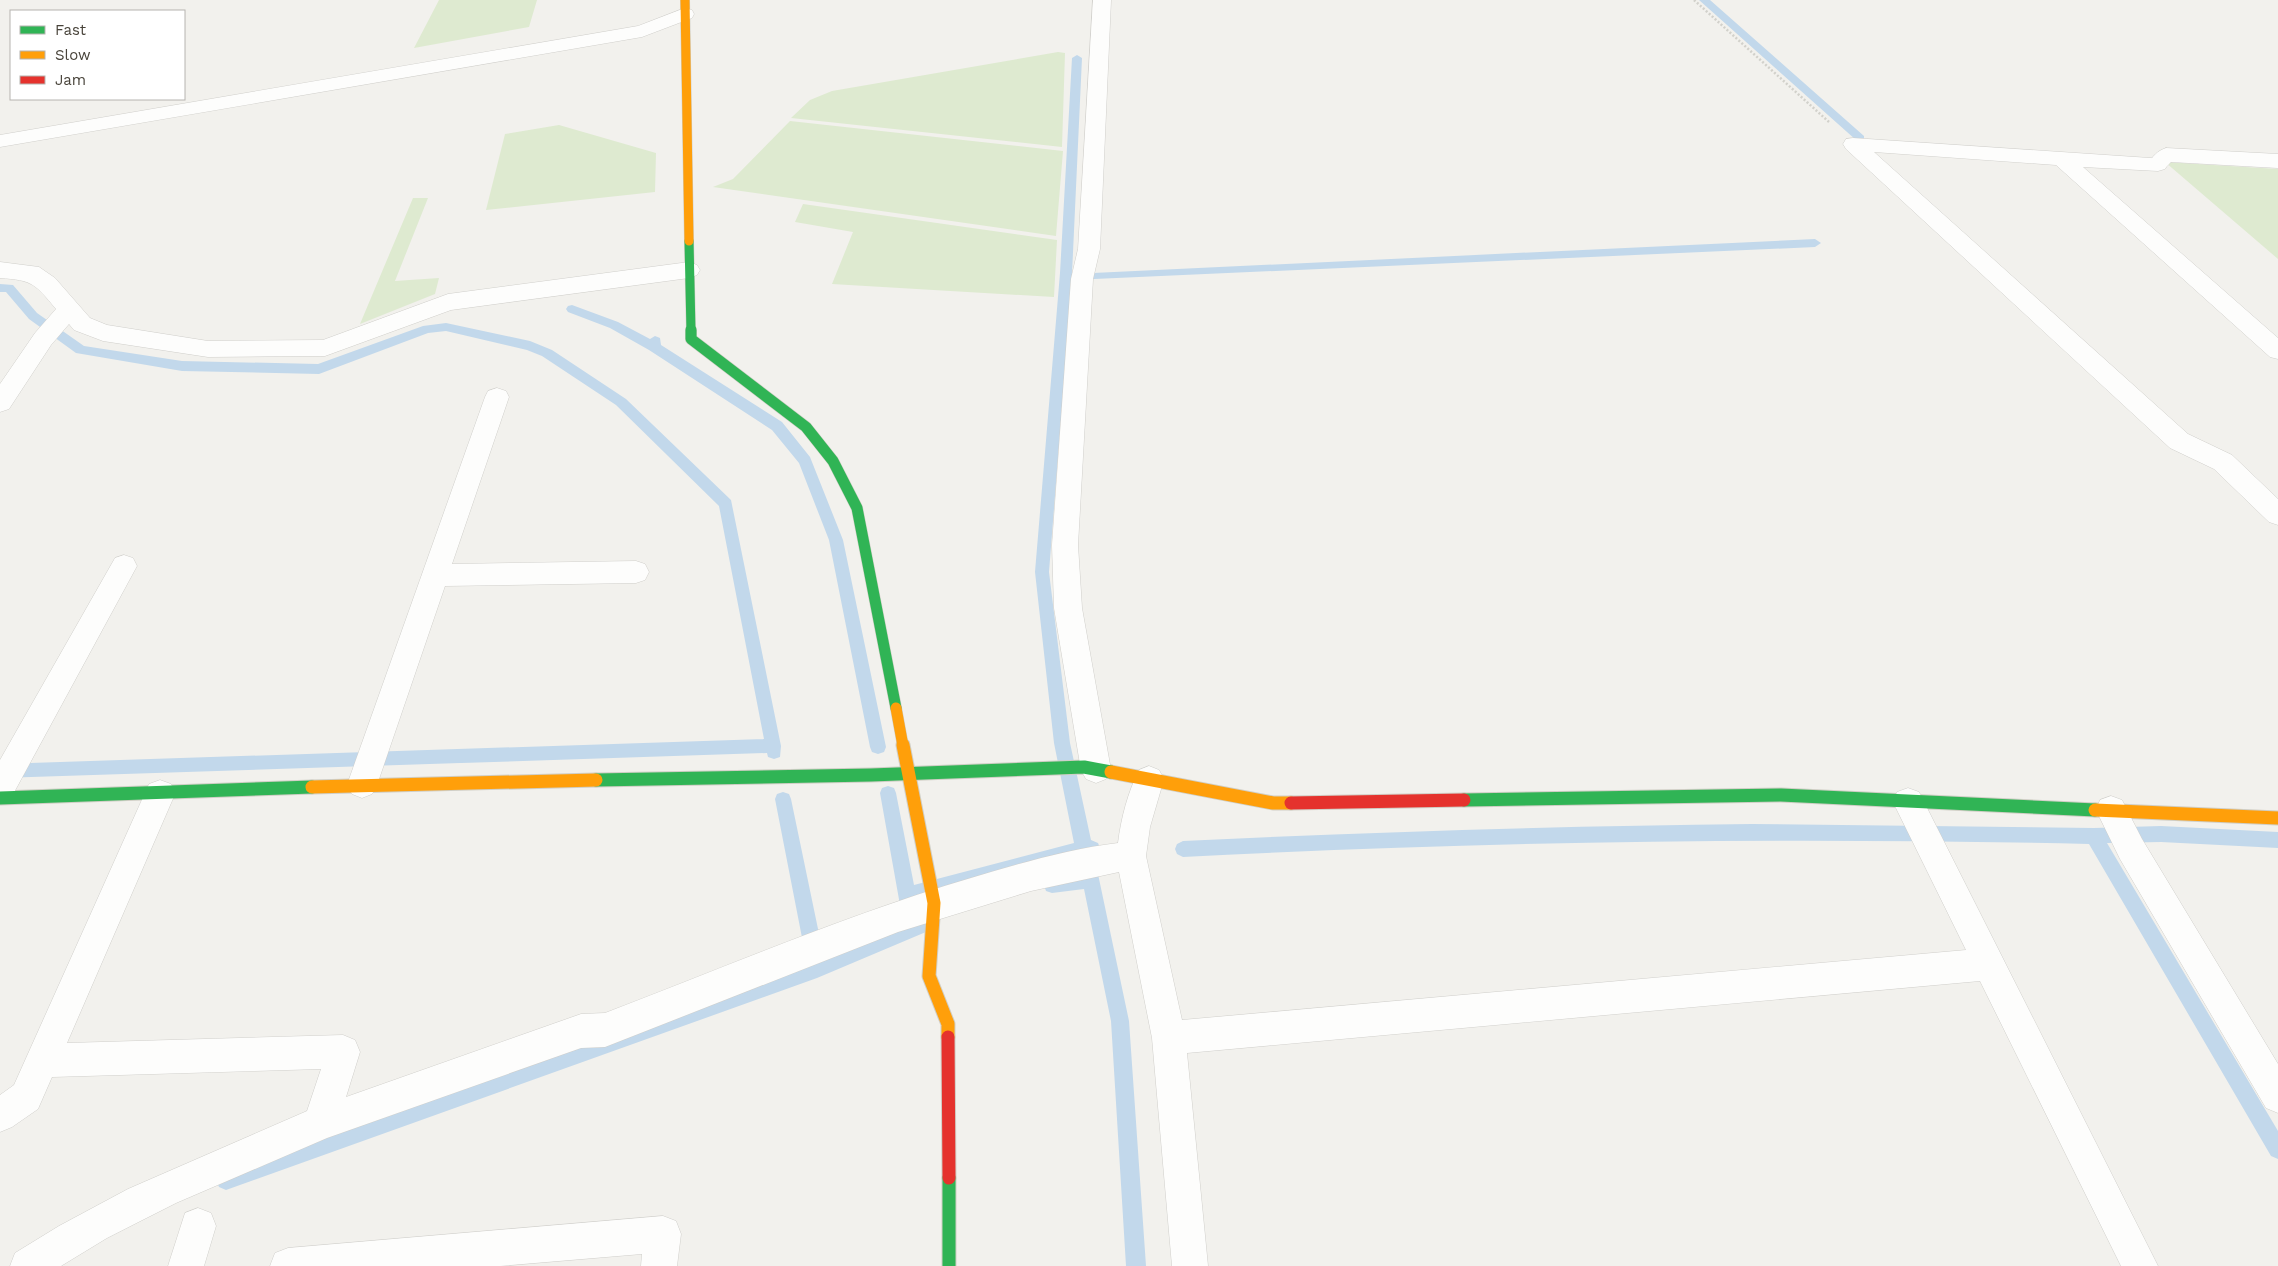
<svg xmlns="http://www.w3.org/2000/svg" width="2278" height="1266" font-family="'Work Sans',sans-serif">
<rect width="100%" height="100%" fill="#f2f1ed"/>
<!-- green -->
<path fill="#deead0" d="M439 0H537L529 27 414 48Z
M1058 52 1065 53 1062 147 791 118 810 100 832 91Z
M790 121 1063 151 1056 236 713 187 733 179Z
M559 125 656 153 655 192 486 210 505 134Z
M2165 162 2278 169V259Z
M413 198H428L395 281 439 278 435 294 360 324Z
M803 204 1057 240 1054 297 832 284 853 232 795 222Z"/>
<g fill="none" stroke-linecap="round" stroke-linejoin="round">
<!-- stream -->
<path fill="#c2d8eb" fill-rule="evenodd" d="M1699 0H1710L1864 136V140H1856Z
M1077 55 1082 58 1072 274 1815 239 1821 243 1815 247 1072 280 1049 572 1070 743 1091 840 1098 843 1100 848 1098 853 1094 855 1129 1021 1146 1266H1126L1111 1021 1084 889 1052 893 1046 891 1044 885 1046 879 1081 873 1077 857 917 901 915 911 909 913 903 911 900 905 880 793 882 788 888 786 894 788 896 793 914 885 1074 843 1054 743 1035 572 1060 273 1072 58Z
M0 284 13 285 37 313 84 346 182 361 318 364 423 326 446 323 530 341 552 350 626 399 731 500 781 746 780 757 774 759 768 757 767 753 0 778V764L764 739 719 506 616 405 542 356 527 350 446 331 428 333 319 374 182 371 76 353 29 319 6 292H0Z
M572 305 618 322 650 339 655 336 660 338 661 345 782 422 810 457 843 540 886 747 884 752 878 754 872 752 870 747 829 540 799 463 772 430 649 350 610 328 568 312 566 309 568 306Z
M783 792 789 794 791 799 823 953 820 959 927 915 933 917 936 923 933 929 817 978 226 1190 219 1187 216 1180 219 1173 226 1170 814 961 808 959 805 953 775 799 777 794Z
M1752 824 2094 828 2161 826 2278 832V848L2161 842 2107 843 2278 1131V1159L2271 1156 2089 844C1787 837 1485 841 1183 857L1177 854 1175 849 1177 844 1183 841C1373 832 1562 826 1752 824Z"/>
<defs>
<path id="lane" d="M2166 148 2278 154V168L2171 162C2165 169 2161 171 2151 169L2148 164C2153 156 2157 151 2166 148Z"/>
<path id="street" d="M1093 0H1111L1100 249 1093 279 1078 545 1082 608 1111 770 1106 779 1096 783 1086 779 1081 770 1054 608 1052 545 1071 279 1078 249Z
M685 8 692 10 694 14 692 18 642 37 0 147V135L638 26Z
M1853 138 2165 159 2168 164 2165 169 2158 171 2083 167 2278 338V359L2270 357 2056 165 1874 152 2188 434 2232 455 2278 499V525L2269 522 2214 469 2170 448 1846 149 1843 144 1846 139Z
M0 262 39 267 55 278 90 318 107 325 208 341 323 340 448 294 689 262 697 265 700 270 697 275 689 278 451 310 325 356 208 357 103 341 74 330 69 324 51 345 9 409 0 412V384L35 333 56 309C35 284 33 280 0 278Z
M497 388 506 391 509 397 452 564 636 561 645 564 649 572 645 580 636 583 445 586 377 785 372 794 362 798 352 794 347 785 485 397 488 391Z
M124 555 133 558 137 566 11 798 0 801V760L115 558Z
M1149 766 1159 770 1164 779 1150 827 1146 856 1182 1020 1966 950 1893 802 1897 792 1908 788 1919 792 2158 1266H2121L1980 981 1187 1053 1208 1266H1172L1152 1038 1119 872 1031 891 898 932 605 1047 581 1048 327 1138 176 1203 107 1238 61 1266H10L15 1253 59 1226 128 1189 307 1111 321 1069 52 1077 38 1109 12 1127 0 1132V1095L14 1085 149 784 160 780 171 784 175 794 67 1043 343 1035 355 1040 360 1052 346 1097 581 1014 605 1013C726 967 846 915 971 878 1018 864 1068 849 1118 843 1121 818 1128 792 1139 770Z
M2111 796 2122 800 2142 839 2278 1064V1113L2266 1108 2120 859 2096 810 2100 800Z
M198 1208 211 1213 216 1226 204 1266H168L185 1213Z
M663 1216 676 1221 681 1234 677 1266H641L642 1254 500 1266H270L275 1253 288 1248Z"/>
<path id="fast-far2" d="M689 241 691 331"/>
<path id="fast-far1" d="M691 330V339L806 427 833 461 857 508 896 708"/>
<path id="fast" d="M596 780 871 775 1084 767 1111 772
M0 798 312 787
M1464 800 1781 795 2095 810
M949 1178V1266"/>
<path id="slow-far2" d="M685 0 689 241"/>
<path id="slow-far1" d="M896 708 903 746"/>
<path id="slow" d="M903 745 934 903 929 976 948 1024V1037
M1111 772 1273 803H1291
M312 787 596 780
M2095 810 2278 818"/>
<path id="jam" d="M1291 803 1464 800
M948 1037 949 1178"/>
</defs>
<!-- lane casing -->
<use href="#lane" stroke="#d0cfcb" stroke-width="1"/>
<!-- street casing -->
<use href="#street" stroke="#d0cfcb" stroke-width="1"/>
<!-- fast-far2 casing -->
<use href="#fast-far2" stroke="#d0cec5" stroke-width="10"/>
<!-- fast-far1 casing -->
<use href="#fast-far1" stroke="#d0cec5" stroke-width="12"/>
<!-- fast casing -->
<use href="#fast" stroke="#d0cec5" stroke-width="15"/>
<!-- slow-far2 casing -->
<use href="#slow-far2" stroke="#d0cec5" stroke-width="10"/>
<!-- slow-far1 casing -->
<use href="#slow-far1" stroke="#d0cec5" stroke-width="12"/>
<!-- slow casing -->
<use href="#slow" stroke="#d0cec5" stroke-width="15"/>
<!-- jam casing -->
<use href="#jam" stroke="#d0cec5" stroke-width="15"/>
<!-- path -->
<path stroke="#d2d1cb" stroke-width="2.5" stroke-dasharray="2 2" stroke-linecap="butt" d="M1694 0 1829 122"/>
<!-- lane -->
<use href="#lane" fill="#fdfdfc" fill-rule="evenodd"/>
<!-- street -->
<use href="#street" fill="#fdfdfc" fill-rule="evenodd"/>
<!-- fast-far2 -->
<use href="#fast-far2" stroke="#30b455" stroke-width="9"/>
<!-- fast-far1 -->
<use href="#fast-far1" stroke="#30b455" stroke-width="11"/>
<!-- fast -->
<use href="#fast" stroke="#30b455" stroke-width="13"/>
<!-- slow-far2 -->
<use href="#slow-far2" stroke="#ff9f0a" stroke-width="9"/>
<!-- slow-far1 -->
<use href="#slow-far1" stroke="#ff9f0a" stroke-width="11"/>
<!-- slow -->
<use href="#slow" stroke="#ff9f0a" stroke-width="13"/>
<!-- jam -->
<use href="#jam" stroke="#e5322d" stroke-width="13"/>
</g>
<!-- legend -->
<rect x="10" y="10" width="175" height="90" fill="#ffffff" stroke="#b6b4b0"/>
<rect x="20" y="26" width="25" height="8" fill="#30b455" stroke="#b6b4b0"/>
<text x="55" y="35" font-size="15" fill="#48433a">Fast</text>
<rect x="20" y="51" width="25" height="8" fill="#ff9f0a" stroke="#b6b4b0"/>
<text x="55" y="60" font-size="15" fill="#48433a">Slow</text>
<rect x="20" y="76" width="25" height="8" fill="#e5322d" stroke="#b6b4b0"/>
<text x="55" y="85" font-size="15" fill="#48433a">Jam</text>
</svg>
